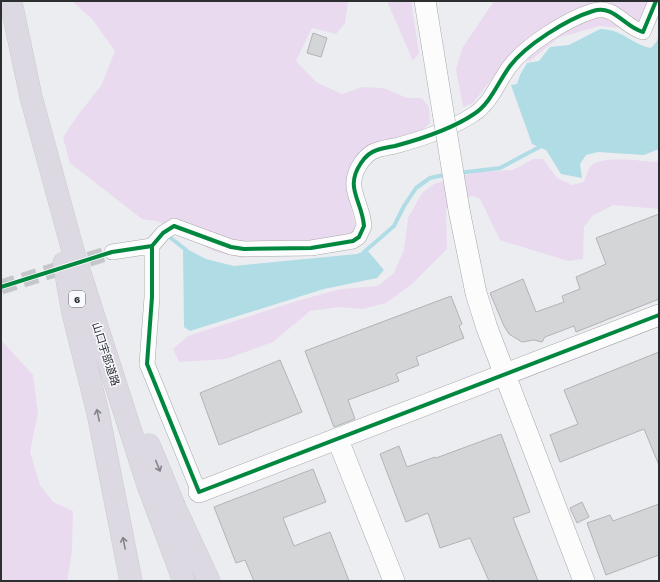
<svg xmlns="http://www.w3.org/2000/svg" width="660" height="582" font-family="'Work Sans','Noto Sans JP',sans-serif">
<rect width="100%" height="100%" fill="#ecedf1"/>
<!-- green -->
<path fill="#eadaef" d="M72 1H348L345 23 336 34 312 28 296 61 316 82 342 94 363 87 384 88 407 98H422L429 107 430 123 420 132 354 161 346 184 356 230 349 245 243 258 215 252 157 221 142 219 70 163 63 138 77 116 101 86 115 51 92 19Z
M387 1H411L419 53 413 61Z
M494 1H659L647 37 622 28 599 26 558 38 530 61 513 57 499 70 473 103 463 107 456 69 463 47Z
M533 159H543L557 178 572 185 584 182C586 177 587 171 590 167 600 155 640 161 655 162L659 160V209L613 205 592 216 584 227 583 259 568 261 500 240 480 199 472 196 446 208 447 249 412 284 386 303 362 309 340 307 310 311 273 342 226 359 179 362 173 349 188 336 300 300 341 289 378 286 394 273 404 250 408 218 422 193 434 184 477 172 513 170Z
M1 340 33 375 38 413 30 452 40 485 53 502 73 511 72 551 67 581H1Z"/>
<!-- water -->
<path fill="#b0dce6" d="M600 29C625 30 630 44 651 48L657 41 659 33V149L644 155 598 152 586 155 580 164 582 178 561 174 546 150 532 144 511 85 517 84 520 75 527 63 539 61 550 47 569 45Z
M183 247 206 259 234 266 357 254 367 250 384 270 377 278 324 289 190 331 184 327Z"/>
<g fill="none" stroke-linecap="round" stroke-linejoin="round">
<!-- stream -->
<path stroke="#b0dce6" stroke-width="4" d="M458 173 500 168 543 145
M167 235 186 250
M364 252 394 226 404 206 416 188 430 178 448 174"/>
</g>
<!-- building -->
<path fill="#d3d5d7" stroke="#b2b3b6" d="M313 33 327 38 321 57 307 53Z
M659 214V299L576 332 574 326 545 337 542 342 534 340 522 342 509 334 504 326 490 293 523 279 536 312 564 302 562 296 580 289 576 277 606 264 596 238Z
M451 296 462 324 459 326 464 338 416 357 419 365 396 374 399 381 348 400 355 419 334 427 305 351Z
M659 352V465L644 429 560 462 550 435 578 424 564 390Z
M280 360 302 412 219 445 200 393Z
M501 434 530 512 513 518 538 581H489L470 538 440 548 428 513 406 522 380 454 399 446 407 467 435 457 436 458Z
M313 469 326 502 283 518 294 546 330 532 349 581H254L245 560 236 563 214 507Z
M582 502 589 517 577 523 570 508Z
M659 504V555L606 575 587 523 610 515 613 521Z"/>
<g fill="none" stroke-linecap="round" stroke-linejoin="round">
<!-- street-tunnel -->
<path stroke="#c6c7ca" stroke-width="15" stroke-dasharray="15 8" stroke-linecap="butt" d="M1 287 112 252"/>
<!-- highway-tunnel -->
<path stroke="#c6c7ca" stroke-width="22" stroke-dasharray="22 11" stroke-linecap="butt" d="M1 1 3 9"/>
<defs>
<path id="street" d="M152 246 163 233 174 226 231 247 244 249 311 248 353 241 359 237 364 226C362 200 344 188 361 163 365 157 370 152 377 150 383 148 389 147 395 146 421 139 452 129 474 114 491 103 498 82 510 66 526 45 567 19 593 11 614 4 624 27 643 32L656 1
M112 252 152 246V297L147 364 199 492"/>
<path id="secondary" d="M425 1 443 112
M459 210 476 293 487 328 584 581
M338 440 394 581
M199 492 659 315"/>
<path id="highway" d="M12 7 31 97 75 258 148 485 184 581
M64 263 73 313 98 413 131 581
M149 445 175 508 209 581"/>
</defs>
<!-- street casing -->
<use href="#street" stroke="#a7a8aa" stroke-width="16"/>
<!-- secondary casing -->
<use href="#secondary" stroke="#a7a8aa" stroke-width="22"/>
<!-- highway casing -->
<use href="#highway" stroke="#cacbcd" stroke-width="23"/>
<!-- street -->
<use href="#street" stroke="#fcfcfd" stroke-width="15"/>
<!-- secondary -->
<use href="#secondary" stroke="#fcfcfd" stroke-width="21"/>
<!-- highway -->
<use href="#highway" stroke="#dcd9e3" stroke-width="22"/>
<defs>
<path id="secondary-bridge" d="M443 112 459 210"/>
</defs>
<!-- secondary-bridge casing -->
<use href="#secondary-bridge" stroke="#a7a8aa" stroke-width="22" stroke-linecap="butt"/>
<!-- secondary-bridge -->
<use href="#secondary-bridge" stroke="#fcfcfd" stroke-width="21"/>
<defs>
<path id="cycleway" d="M152 246 163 233 174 226 231 247 244 249 311 248 353 241 359 237 364 226C362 200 344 188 361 163 365 157 370 152 377 150 383 148 389 147 395 146 421 139 452 129 474 114 491 103 498 82 510 66 526 45 567 19 593 11 614 4 624 27 643 32L656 1
M1 287 112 252 152 246V297L147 364 199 492 659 315"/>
</defs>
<!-- cycleway casing -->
<use href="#cycleway" stroke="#f8faff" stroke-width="6"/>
<!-- cycleway -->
<use href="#cycleway" stroke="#00873e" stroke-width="4"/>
</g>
<!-- one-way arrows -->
<defs><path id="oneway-shaft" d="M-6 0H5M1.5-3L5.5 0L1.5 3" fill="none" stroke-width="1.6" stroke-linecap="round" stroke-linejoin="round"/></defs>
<g stroke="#84848a">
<use href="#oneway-shaft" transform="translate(98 415) rotate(-102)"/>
<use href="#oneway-shaft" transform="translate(158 466) rotate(68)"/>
<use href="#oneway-shaft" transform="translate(124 543) rotate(-101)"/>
</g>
<g text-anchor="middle" stroke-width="3" stroke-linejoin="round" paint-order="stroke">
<!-- shield labels -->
<rect fill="#f8faff" stroke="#6a6b6e" stroke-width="1" x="69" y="291" width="16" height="16" rx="3"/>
<g font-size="10" font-weight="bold" fill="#2d2e30">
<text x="77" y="303">6</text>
</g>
<!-- street labels -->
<g font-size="11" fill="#2d2e30" stroke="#f8faff">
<text transform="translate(106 354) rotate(72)" y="4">山口宇部道路</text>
</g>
</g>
<!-- border -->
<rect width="660" height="582" fill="none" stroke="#2d2e30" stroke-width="4"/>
</svg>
